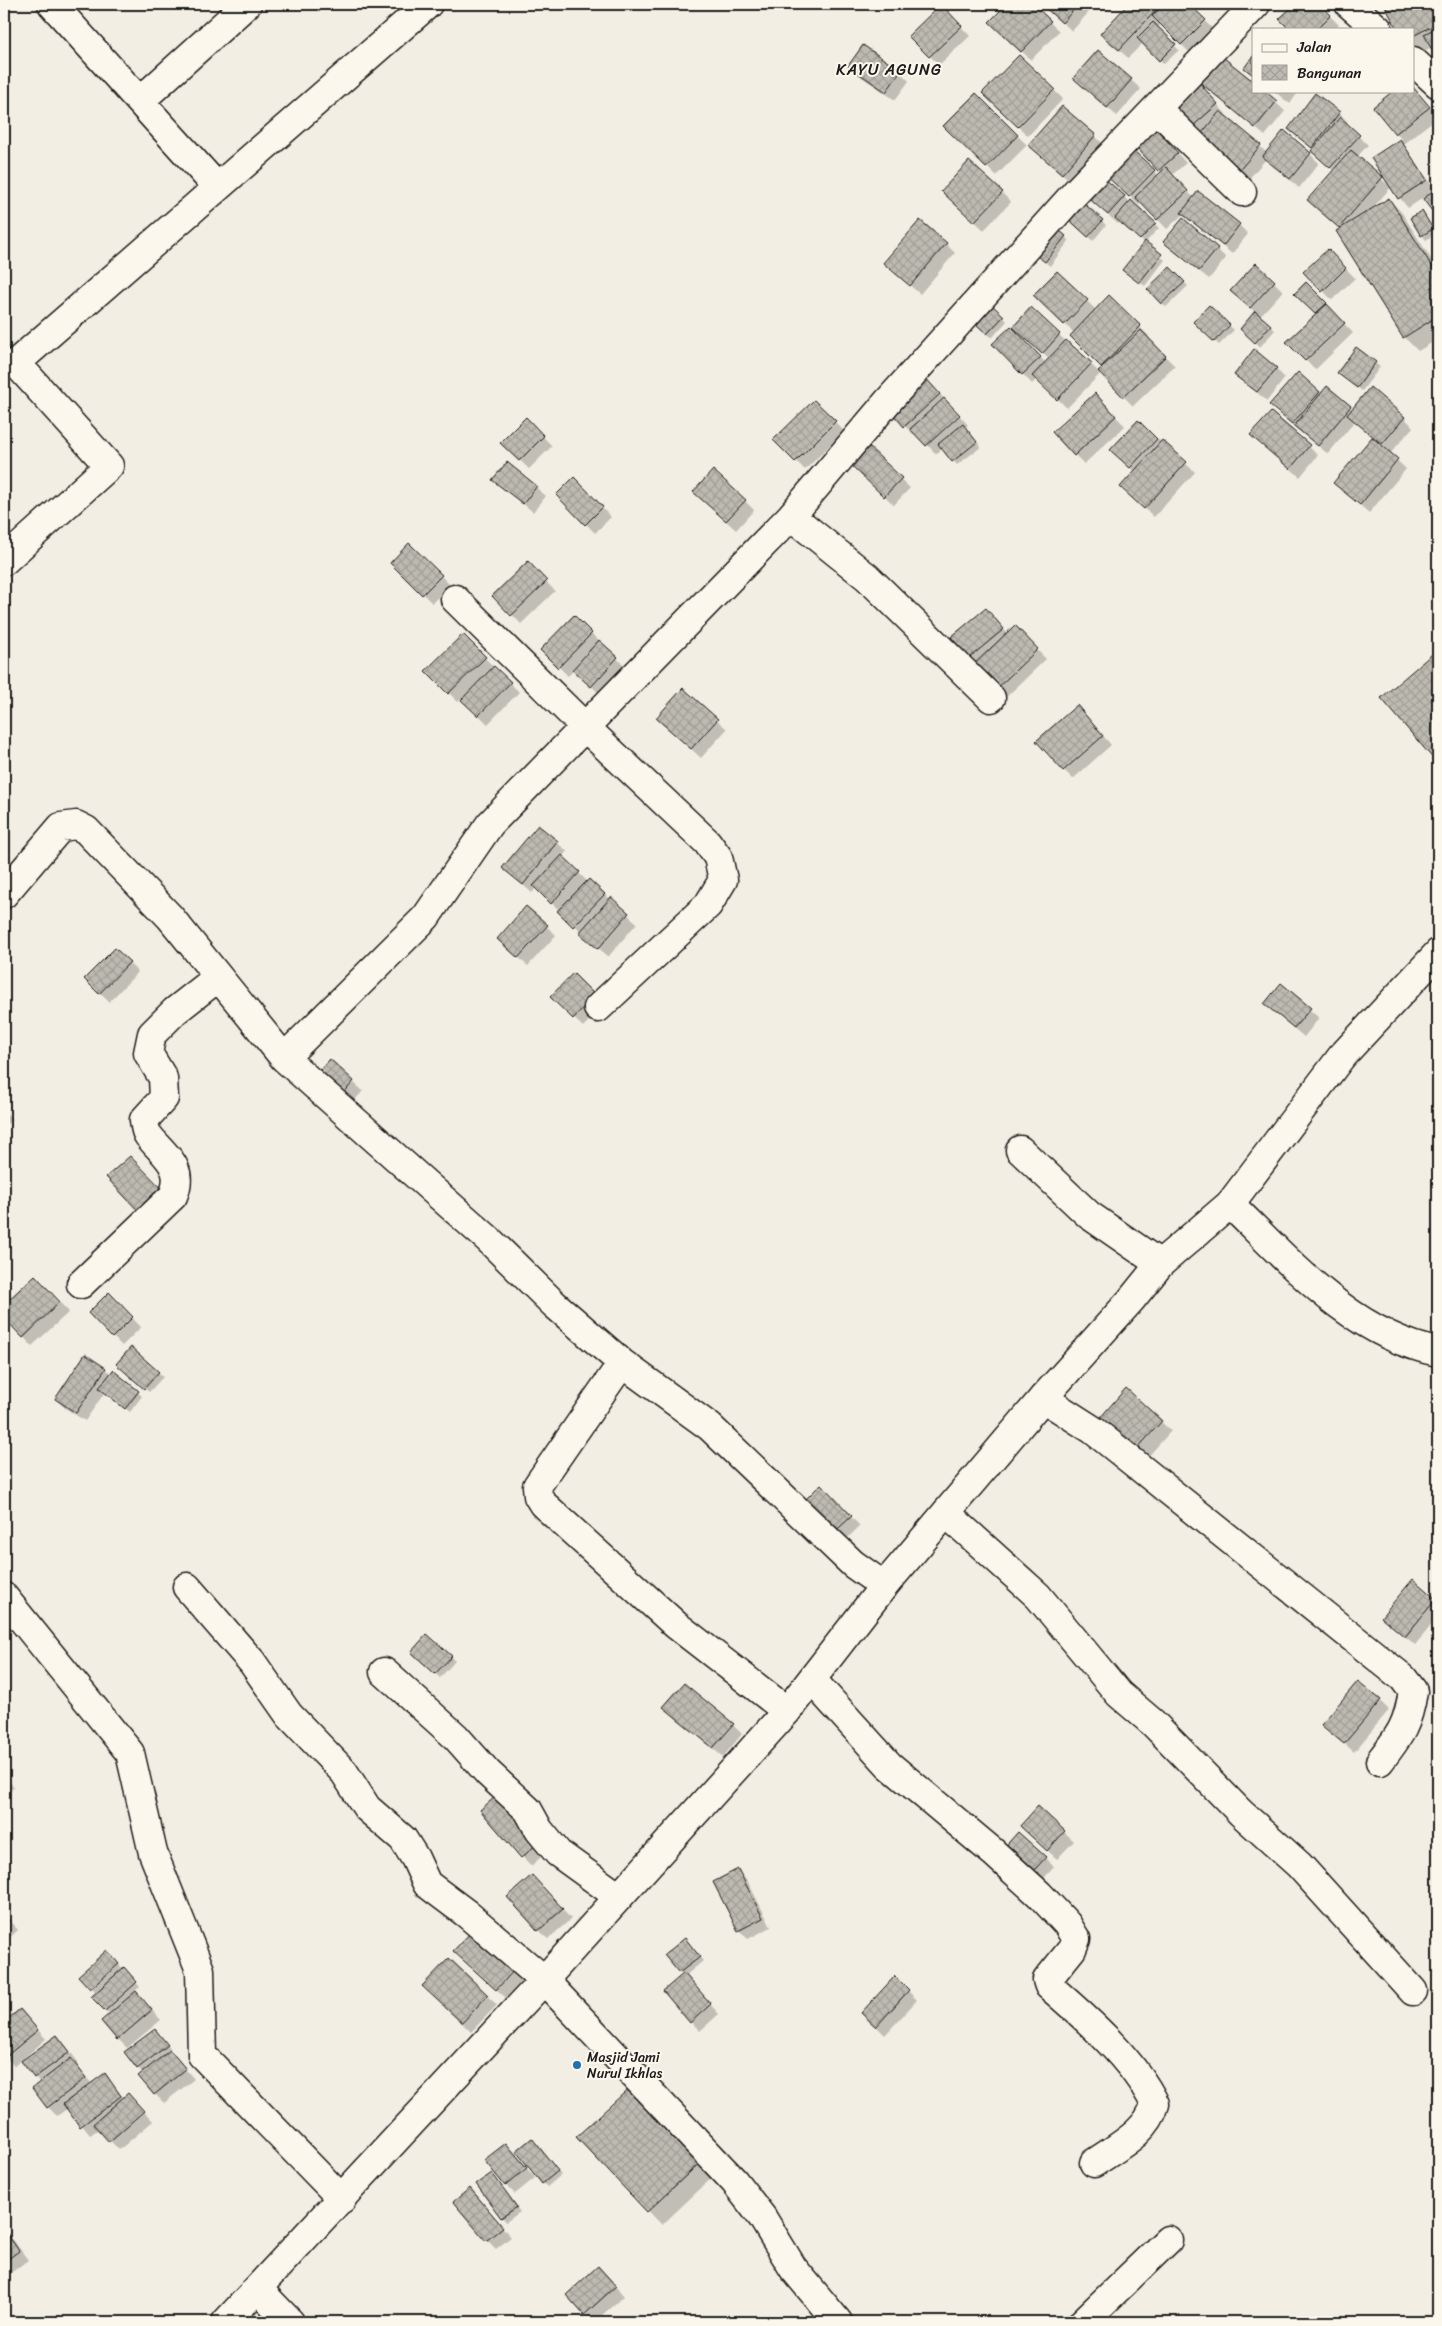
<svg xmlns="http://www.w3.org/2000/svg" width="1442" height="2326" font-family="Sriracha,sans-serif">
<defs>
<pattern id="building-cross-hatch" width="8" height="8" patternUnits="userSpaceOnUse" patternTransform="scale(1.25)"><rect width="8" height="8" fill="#bdbab1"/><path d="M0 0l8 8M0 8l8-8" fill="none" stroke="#a29f98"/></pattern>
</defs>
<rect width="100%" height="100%" fill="#f2eee4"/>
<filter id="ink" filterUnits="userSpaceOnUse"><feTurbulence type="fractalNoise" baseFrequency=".02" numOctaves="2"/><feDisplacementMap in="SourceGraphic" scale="10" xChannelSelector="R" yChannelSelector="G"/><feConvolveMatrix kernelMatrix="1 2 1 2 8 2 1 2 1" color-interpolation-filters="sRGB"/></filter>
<g filter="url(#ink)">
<!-- shadow -->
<path fill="#0003" fill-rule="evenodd" d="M1009 4H1031L1059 31 1031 60 991 22Z
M1042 4H1096L1072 31Z
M1130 4H1187L1214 30 1191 54 1161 24 1157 28 1179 50 1164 64 1143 43 1128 58 1102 34Z
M1297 4H1318L1339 25 1335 29H1290L1281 19Z
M1385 4H1438V53L1432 47 1418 54 1413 50V29H1398Z
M950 15 970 36 939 65 910 36Z
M1098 51 1141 89 1117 116 1084 88Z
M1220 55 1253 83V91H1263L1285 111 1265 136 1199 80Z
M850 66 900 72 909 81 895 100 859 75Z
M1413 87 1438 117 1403 144 1436 191 1438 189V217L1423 198 1408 208 1391 187 1372 209 1389 199 1402 213 1438 270V339L1418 351 1404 337 1338 232 1341 229 1318 209 1334 171 1321 160 1314 149 1290 129 1339 113 1348 122 1346 125 1368 145 1357 157 1388 185 1372 158 1402 140 1375 107 1413 91Z
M1054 90 1063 99 1028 136 984 93Z
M1205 90 1226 114 1224 116 1267 153 1310 154 1319 163 1299 188 1266 159 1247 181 1186 132Z
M1274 91H1299L1290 104Z
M976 95 1027 145 996 176 945 126Z
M1157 131 1186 163 1172 175 1194 198 1239 225 1248 234 1232 254 1183 214 1167 229 1142 203 1139 205 1110 178 1154 171 1159 176 1162 173 1130 138Z
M1095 136 1104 145 1072 182 1039 154Z
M1081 191 1124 197 1159 228 1145 243 1165 260 1145 286 1126 271 1145 243 1120 221 1118 224Z
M1002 193 1011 202 984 230 952 200Z
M1079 201 1106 225 1093 241 1069 220Z
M1422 212 1436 234 1426 240 1422 235Z
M1065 237 1069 241 1050 266 1035 254Z
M946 244 955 253 920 294 894 272Z
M1217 249 1226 258 1209 279 1174 251Z
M1328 250 1355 278 1332 300 1305 272Z
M1170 269 1188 286 1166 307 1148 289Z
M1057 272 1096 310 1109 297 1149 336 1147 338 1175 366 1133 406 1101 373 1067 408 1037 379 1032 384 994 344 1031 309 1099 372 1104 368 1071 336 1074 333 1035 295ZM1020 334 1049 359 1046 363 1019 336Z
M1274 282 1283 291 1259 317 1275 330 1260 347 1241 329 1256 313 1241 300Z
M1306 284 1353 333 1315 370 1288 342 1317 315 1296 294Z
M1209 307 1234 330 1219 345 1195 322Z
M1003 317 1007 321 992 338 972 320Z
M1356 348 1380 367 1362 391 1343 377Z
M1276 369 1285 378 1267 401 1236 375Z
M1298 374 1321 395 1353 409 1404 417 1413 427 1390 454 1406 469 1369 513 1335 483 1373 437 1355 421 1328 454 1302 433 1280 414Z
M931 384 968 425 965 427 981 447 957 465 943 448 936 454 916 433 914 435 905 426Z
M814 401 844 431 805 470 775 440Z
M1104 404 1125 426 1084 464 1075 455Z
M1271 414 1318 455 1300 477 1252 435Z
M526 419 552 446 529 469 502 443Z
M1138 422 1195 472 1154 517 1131 496 1135 472 1112 450Z
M867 447 910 488 894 505 851 463Z
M507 463 546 496 533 512 494 480Z
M574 479 611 517 595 533 557 495Z
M704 501H745L754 510 736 530Z
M409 544 450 585 432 603 391 563Z
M528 563 555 591 521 624 494 596Z
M986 610 1008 634 1015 627 1046 659 1001 702 969 658Z
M574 617 626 667 601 695 574 670 568 676 542 650Z
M463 636 519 692 488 724 462 699 458 702 427 671Z
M1438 650V762L1383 698Z
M683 690 727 729 701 758 667 727Z
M1086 716 1111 745 1073 779 1064 770Z
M538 827 567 851 562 857 588 882 589 880 637 923 608 957 536 888 532 893 504 868Z
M526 908 556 935 528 966 508 948Z
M115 949 138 972 109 1002 85 979Z
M1281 985 1319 1018 1304 1037 1265 1004Z
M604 1005 583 1027 561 1006Z
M330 1061 363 1091 346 1110Z
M4 1111 12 1119 4 1127Z
M35 1277 69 1312 32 1346 4 1316V1306Z
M109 1294 141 1327 122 1346 89 1313Z
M131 1349 163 1377 149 1392 122 1368Z
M105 1369 111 1374 113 1372 142 1396 130 1412 105 1392 85 1421 65 1408 56 1399Z
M1126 1390 1171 1431 1145 1460 1109 1428Z
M821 1486 860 1526 839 1546Z
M1413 1581 1438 1603V1617L1415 1645 1383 1617Z
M427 1636 455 1661 440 1678 413 1652Z
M1380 1701 1389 1710 1354 1752 1323 1725Z
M674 1716 733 1725 742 1734 723 1757Z
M4 1776 14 1787 4 1797Z
M1038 1808 1074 1841 1057 1859 1030 1835Z
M481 1810 551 1848 531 1866Z
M1045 1858 1054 1867 1038 1885 1011 1860Z
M737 1870 747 1880 771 1927 748 1939 739 1930Z
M541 1886 571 1919 548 1939 539 1930Z
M4 1915 18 1930 4 1943Z
M474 1931 525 1978 506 1998 464 1960Z
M689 1944 703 1961 685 1976 719 2014 700 2031 691 2022 683 1975 680 1972Z
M111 1956 140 1987 135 1991 161 2020 127 2048 118 2039 110 2015 93 1997 97 1993 80 1976Z
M449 1960 497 2005 471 2032 433 1995Z
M895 1978 917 2000 885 2035 863 2013Z
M20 2010 46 2039 24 2058 26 2059 57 2037 66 2046 78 2062 75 2064 92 2084 104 2075 124 2098 137 2104 153 2121 119 2150 99 2129 90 2135 68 2108 57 2116 48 2107 40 2083 22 2060 14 2066 4 2055V2024Z
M159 2034 171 2050 170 2052 194 2079 164 2103 155 2094 143 2074 126 2052Z
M635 2085 718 2172 662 2225 578 2138Z
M506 2144 535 2178 515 2194 506 2185Z
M537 2144 561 2175 547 2187 543 2183Z
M492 2174 520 2212 506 2222 478 2184Z
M470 2190 511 2237 496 2249 487 2240Z
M4 2232 14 2241 28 2260 4 2278Z
M607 2277 624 2296 594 2322 585 2314Z"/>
<!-- building -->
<path fill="url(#building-cross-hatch)" stroke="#1c1c1c" d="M941 4 962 26 929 57 908 36Z
M1007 4H1033L1051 21 1021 52 989 22Z
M1041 4H1079L1062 23Z
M1128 4H1162L1119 50 1100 34Z
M1164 4H1189L1206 20 1181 45 1152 16Z
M1295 4H1319L1331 15 1317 29H1289L1279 19Z
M1384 4H1438V23L1413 36V29H1397Z
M1153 22 1176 44 1159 61 1137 38Z
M1438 27V47L1432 50 1424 34Z
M863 45 901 71 886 92 848 66Z
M1098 50 1132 79 1107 108 1073 78Z
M1219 54 1253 81V91H1265L1277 101 1255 128 1197 80Z
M1019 55 1055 89 1018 127 982 93Z
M1253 56V75L1244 68Z
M1196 79 1218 104 1185 133 1163 109Z
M1413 87 1430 107 1395 134 1373 107 1393 91H1413Z
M976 93 1018 135 986 168 943 126Z
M1315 93 1340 112 1312 148 1288 129Z
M1062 106 1096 135 1062 174 1028 145Z
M1220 111 1261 145 1237 173 1197 139Z
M1340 117 1360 135 1330 168 1311 151Z
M1148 120 1178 153 1158 171 1128 138Z
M1284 130 1311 153 1290 179 1262 157Z
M1400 139 1427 180 1398 199 1371 158Z
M1124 142 1155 170 1129 197 1099 169Z
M1351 150 1383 177 1339 228 1307 200Z
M969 161 1003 192 974 222 941 191Z
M1166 167 1188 191 1157 220 1135 197Z
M1097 172 1125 196 1108 215 1080 191Z
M1438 187V219L1423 199Z
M1198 191 1240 224 1223 246 1181 213Z
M1389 198 1438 276V316L1403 338 1336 231Z
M1079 199 1103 220 1088 237 1064 215Z
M1131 200 1156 223 1140 240 1115 218Z
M1422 211 1433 229 1421 236 1410 218Z
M1183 218 1218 248 1199 271 1163 242Z
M920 220 947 243 910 286 883 263Z
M1050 223 1066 236 1045 262 1029 250Z
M1145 241 1162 254 1139 283 1122 270Z
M1328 249 1346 268 1322 292 1303 272Z
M1256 263 1275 281 1250 308 1230 291Z
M1170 267 1185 282 1161 304 1147 289Z
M1057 271 1088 300 1064 325 1033 295Z
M1306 282 1327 303 1315 314 1294 294Z
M1109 295 1141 326 1101 367 1070 336Z
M983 297 1004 316 987 334 967 316Z
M1327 304 1345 323 1305 361 1286 342Z
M1209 305 1230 325 1214 342 1193 322Z
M1031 307 1060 334 1042 354 1013 327Z
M1255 311 1271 325 1255 343 1240 329Z
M1011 326 1041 357 1022 375 992 344Z
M1141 330 1166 356 1123 397 1098 371Z
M1066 340 1092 363 1057 400 1032 376Z
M1356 347 1376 362 1357 388 1337 373Z
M1254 349 1277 368 1257 392 1234 375Z
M1298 372 1320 392 1292 424 1269 405Z
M922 374 940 394 904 427 886 406Z
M1327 386 1351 406 1318 446 1294 426Z
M1370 387 1405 417 1382 444 1347 415Z
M1095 393 1116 416 1074 456 1052 432Z
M944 398 960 415 926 446 910 429Z
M814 400 836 421 795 462 773 440Z
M1271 412 1310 445 1290 469 1250 435Z
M526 417 544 436 519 461 500 443Z
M1138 420 1157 439 1130 468 1110 450Z
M963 424 977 442 952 462 938 444Z
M1372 437 1398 459 1360 505 1333 483Z
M1162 440 1187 462 1144 509 1120 487Z
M867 445 902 478 884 497 849 463Z
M507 462 537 486 523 504 492 480Z
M713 470 746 500 726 521 693 492Z
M574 477 603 507 585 525 556 495Z
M409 543 442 575 422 595 390 563Z
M528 561 547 581 511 616 492 596Z
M986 608 1004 629 969 658 951 637Z
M574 615 592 633 558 668 540 650Z
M1015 625 1038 649 991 694 968 670Z
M463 634 486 657 448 694 425 671Z
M599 640 618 657 591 687 572 670Z
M1438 649V760L1436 762 1381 698Z
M494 666 511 682 478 716 461 700Z
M683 688 718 719 691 749 656 718Z
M1077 705 1103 736 1063 771 1036 741Z
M538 825 558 841 523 885 502 868Z
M562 855 580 872 551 904 533 886Z
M589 879 605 894 573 927 557 911Z
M611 897 629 913 598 949 579 933Z
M526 906 548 925 518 958 497 939Z
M115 948 130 962 99 994 84 979Z
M573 973 595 995 573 1019 550 997Z
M1281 983 1311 1008 1294 1028 1264 1004Z
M330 1059 354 1081 336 1102 311 1080Z
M130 1156 168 1195 144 1217 106 1177Z
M35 1275 60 1302 23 1338 4 1318V1304Z
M109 1292 133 1317 112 1338 88 1313Z
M131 1347 159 1372 144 1389 116 1364Z
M85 1354 106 1368 76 1413 55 1399Z
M113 1370 139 1391 125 1409 99 1388Z
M1126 1388 1162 1421 1135 1451 1099 1419Z
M821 1484 852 1516 829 1537 799 1506Z
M1413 1579 1436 1599 1405 1637 1381 1617Z
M427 1634 452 1656 435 1674 411 1652Z
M1438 1671V1684L1432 1679Z
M1358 1681 1381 1700 1344 1744 1321 1725Z
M684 1683 734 1724 713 1748 663 1707Z
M502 1791 543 1839 521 1858 480 1810Z
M1038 1806 1065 1831 1047 1851 1020 1826Z
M1018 1832 1046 1857 1028 1877 1001 1851Z
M738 1869 763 1918 738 1931 713 1882Z
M532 1875 563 1909 538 1931 507 1897Z
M4 1914 10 1921 4 1926Z
M474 1929 516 1968 496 1990 453 1951Z
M685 1938 700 1957 679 1973 664 1955Z
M107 1950 119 1964 90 1989 78 1976Z
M449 1958 488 1995 462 2023 422 1986Z
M124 1967 137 1982 105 2011 91 1997Z
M684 1973 711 2004 690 2023 663 1991Z
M895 1976 909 1990 876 2027 861 2013Z
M136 1991 152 2010 117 2040 101 2021Z
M20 2009 38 2030 4 2058V2022Z
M155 2029 168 2045 137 2069 124 2052Z
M57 2035 70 2052 34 2078 21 2061Z
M170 2050 186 2069 154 2095 138 2076Z
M71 2058 86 2078 47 2108 32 2088Z
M105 2073 121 2096 80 2127 63 2104Z
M635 2083 705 2158 647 2212 576 2137Z
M128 2093 144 2111 109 2142 93 2124Z
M532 2138 558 2171 542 2184 516 2151Z
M506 2143 527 2168 505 2186 484 2160Z
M492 2173 517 2207 501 2218 476 2184Z
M470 2188 503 2227 486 2241 453 2202Z
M5 2230 19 2251 4 2262V2231Z
M598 2266 616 2286 584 2315 566 2295Z"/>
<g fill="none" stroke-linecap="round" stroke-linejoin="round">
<defs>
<path id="minor" d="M52 4 217 187
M1349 4 1378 29
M1413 61 1438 84
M140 101 247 4
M1157 109 1242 192
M791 516 867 577 991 698
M4 561 109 466 16 363 428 4
M455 599 586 728 707 842 718 857 723 880 708 905 598 1008
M4 894 61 827 76 825 86 830 170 917 284 1058 488 1239 554 1304 622 1363 710 1427 853 1564 884 1586
M284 1058 426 917 490 824 791 516 889 400 1075 193 1256 4
M1020 1150 1089 1215 1160 1264
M1230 1204C1290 1262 1352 1335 1438 1352
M81 1284 173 1196C186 1166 163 1155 148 1135 145 1131 145 1125 144 1120L164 1098 163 1078 148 1053 152 1034 175 1011 217 978
M622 1363 537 1486 538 1496 543 1504 676 1625 787 1711
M1043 1398 1093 1430 1403 1678 1413 1691C1408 1725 1400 1735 1380 1761
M946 1513 1038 1596 1119 1694 1153 1723 1241 1813 1299 1865 1413 1991
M187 1587 252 1662 289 1715 344 1772 367 1808 403 1839 415 1858 427 1884 467 1914 544 1980 734 2181 762 2217 793 2268 838 2322
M4 1597 130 1753 153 1853 200 1970 202 2055 342 2199
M384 1672 456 1737 488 1773 528 1810 539 1830 558 1853 619 1897
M812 1680 889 1765 994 1853 1039 1894 1067 1924 1076 1939 1072 1949 1047 1980 1049 1986C1087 2019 1133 2059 1155 2104 1148 2132 1117 2147 1094 2163
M258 2289 290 2322
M1083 2322 1168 2240"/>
<path id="tertiary" d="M226 2322 544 1980 787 1711 884 1586 1043 1398 1131 1300 1160 1264 1230 1204 1342 1056 1438 953"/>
</defs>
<!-- minor casing -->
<use href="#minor" stroke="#1c1c1c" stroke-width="31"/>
<!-- tertiary casing -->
<use href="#tertiary" stroke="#1c1c1c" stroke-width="31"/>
<!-- minor -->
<use href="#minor" stroke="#fbf7ec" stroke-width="28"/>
<!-- tertiary -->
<use href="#tertiary" stroke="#fbf7ec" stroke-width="28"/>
</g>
</g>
<!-- markers -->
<circle fill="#1f6fb2" stroke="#fbf7ec" stroke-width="2" cx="577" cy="2065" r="5"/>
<g text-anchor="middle" stroke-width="4" stroke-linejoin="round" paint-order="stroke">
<!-- poi labels -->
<g font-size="14" fill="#1c1c1c" stroke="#fbf7ec" text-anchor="start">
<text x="587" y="2062">Masjid Jami<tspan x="587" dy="16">Nurul Ikhlas</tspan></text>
</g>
<!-- quarter labels -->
<g font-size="16" letter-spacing="1" fill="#1c1c1c" stroke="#fbf7ec">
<text x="889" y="75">KAYU AGUNG</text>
</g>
</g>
<!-- margin -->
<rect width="1442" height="2326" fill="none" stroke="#fbf7ec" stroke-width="20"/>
<rect x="10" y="10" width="1422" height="2306" fill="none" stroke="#1c1c1c" stroke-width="2" filter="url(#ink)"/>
<!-- legend -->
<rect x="1252" y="28" width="162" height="65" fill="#fbf7ec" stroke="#a29f99"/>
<rect x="1262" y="44" width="25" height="8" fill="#fbf7ec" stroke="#a29f99"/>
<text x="1297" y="52" font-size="15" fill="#1c1c1c">Jalan</text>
<rect x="1262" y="65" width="25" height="15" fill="url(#building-cross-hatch)" stroke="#a29f99"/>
<text x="1297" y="78" font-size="15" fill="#1c1c1c">Bangunan</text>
</svg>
